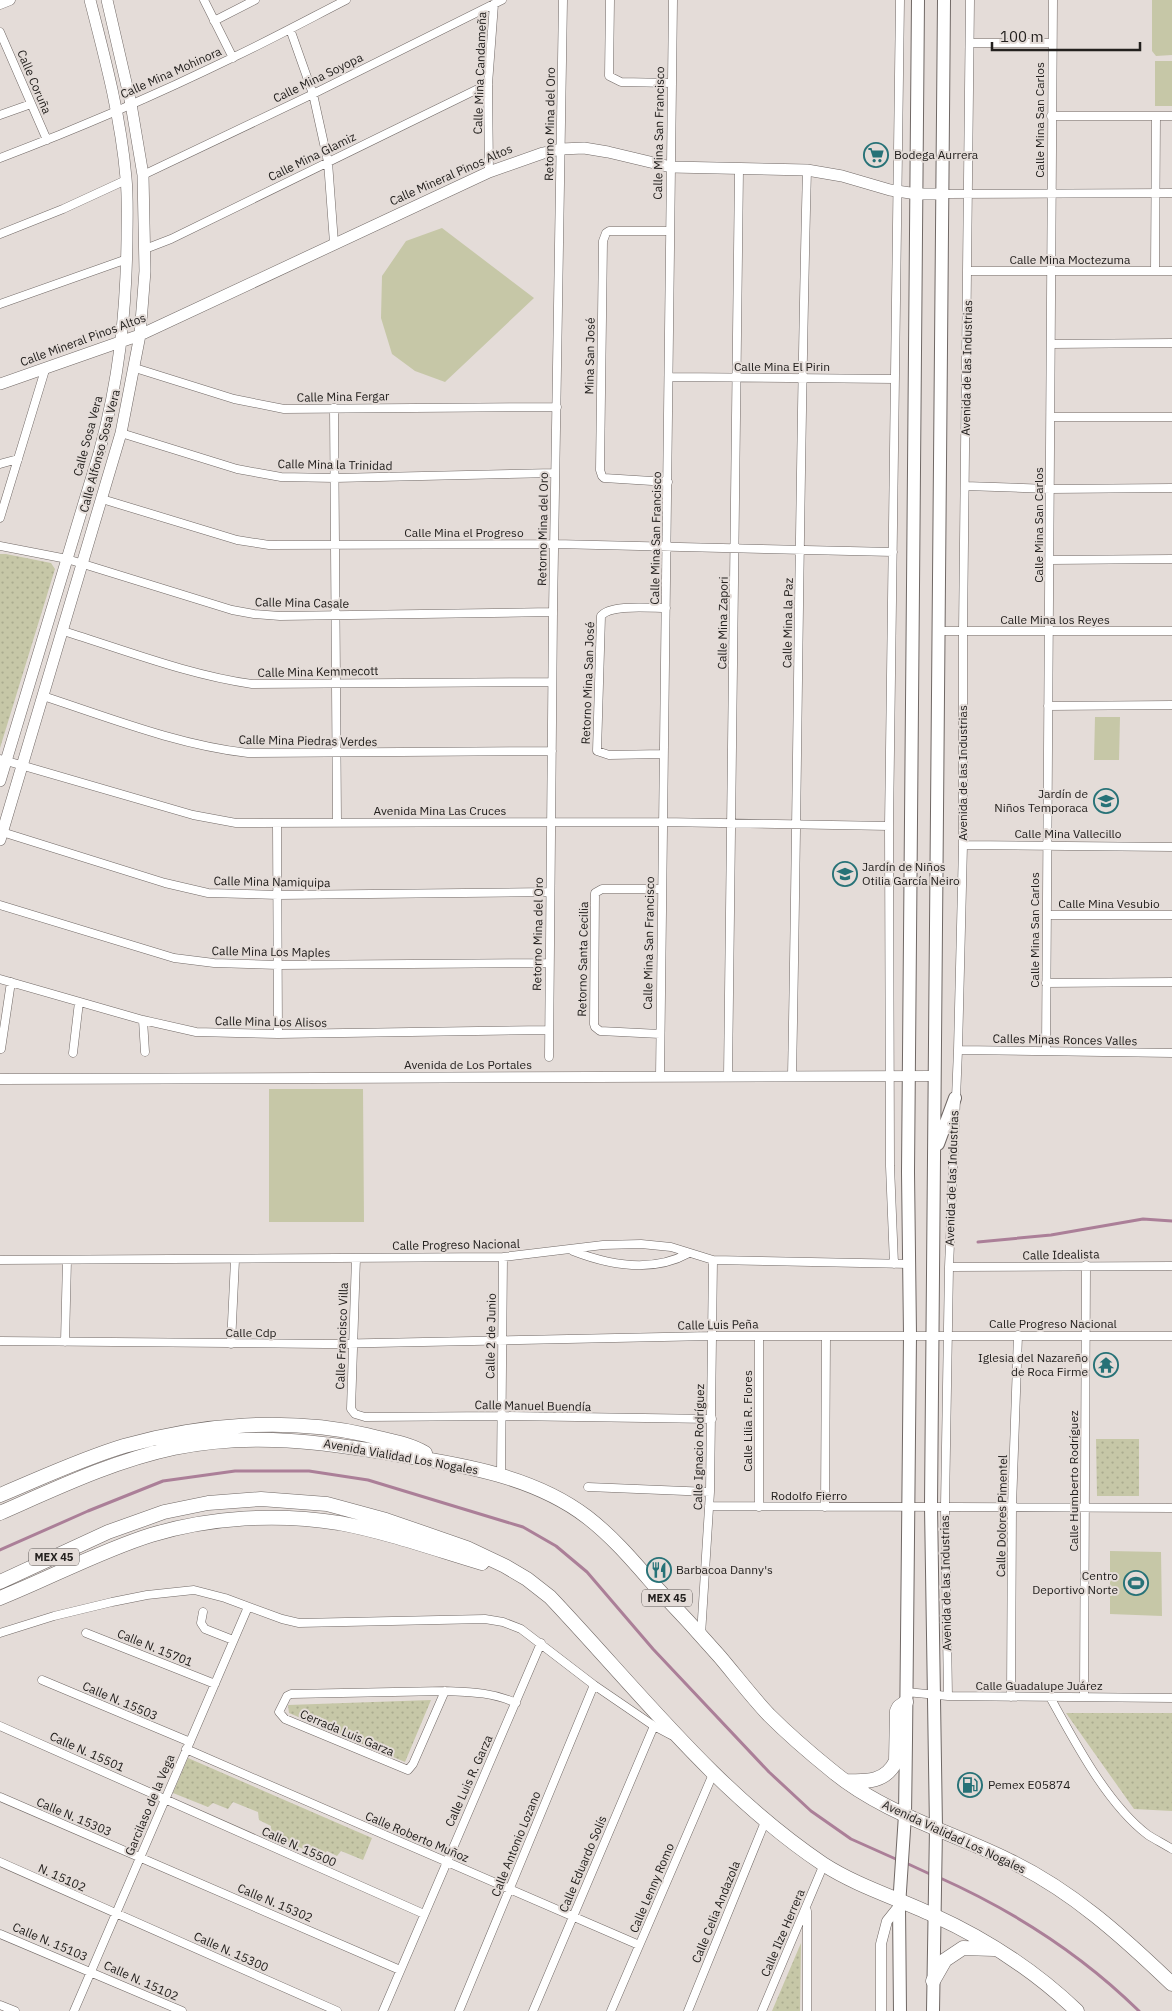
<svg xmlns="http://www.w3.org/2000/svg" width="1172" height="2011" font-family="'IBM Plex Sans',sans-serif">
<defs>
<pattern id="park-dots" width="8" height="8" patternUnits="userSpaceOnUse" patternTransform="scale(1.25)"><rect width="8" height="8" fill="#c6c7a7"/><path d="M2 2h.1M6 6h.1" fill="none" stroke="#aaab8f" stroke-width="1.8" stroke-linecap="round"/></pattern>
</defs>
<rect width="100%" height="100%" fill="#e4dcd8"/>
<!-- grass -->
<path fill="#c6c7a7" d="M1152 0H1172V55L1156 56 1152 51Z
M1155 61H1172V106H1155Z
M442 228 534 298 445 382 415 371 392 354 381 318 382 276 406 241Z
M1095 717H1120L1119 760H1094Z
M269 1089H363L364 1222H269Z
M1110 1551 1161 1552 1162 1616 1110 1614Z"/>
<!-- park -->
<path fill="url(#park-dots)" d="M0 554H6L51 563 55 569 0 748Z
M1096 1439H1139V1496H1097Z
M431 1700 405 1762 289 1713 288 1705Z
M1066 1713H1172V1811L1134 1809Z
M188 1758 372 1838 363 1860 341 1851 337 1856 327 1851 321 1857 270 1834 271 1826 259 1820 258 1812 233 1802 228 1809 213 1803 208 1807 173 1793Z
M801 1943 800 2011H772Z"/>
<g fill="none" stroke-linecap="round" stroke-linejoin="round">
<!-- stream -->
<path stroke="#ab7f98" stroke-width="3" d="M978 1242 1051 1235 1143 1219 1172 1221
M0 1550 88 1511 163 1481 235 1471H309L368 1480 523 1527 556 1546 587 1572 653 1649 769 1772 811 1811 851 1839 898 1860
M906 1863 932 1875
M938 1877C1012 1910 1081 1954 1139 2011"/>
<defs>
<path id="minor" d="M204 0 233 58
M610 0 609 76 621 82 671 83
M214 21 255 0
M290 29 313 94 328 162 334 243
M0 32 47 140
M970 43H1052
M0 115 31 104
M1051 116H1172
M0 158C80 128 158 94 234 57 272 39 309 19 346 0
M489 172 488 84 494 4
M143 175 313 94 502 0
M943 194 1172 193
M0 234 63 209 126 180
M145 249 171 239 488 84
M968 271H1172
M1155 271 1156 116
M0 304 127 259
M1051 344 1172 343
M135 368 234 399 284 409 557 407
M669 377 895 379
M334 408 337 823
M1051 417H1172
M121 433 237 469 281 477 335 478 555 473
M0 464 18 459
M668 482 604 478 602 476 600 470 603 241 606 233 609 231H669
M965 486 1050 489 1172 488
M102 499 237 540 269 545 555 544 893 552
M0 518 45 370
M0 546 67 559 232 610 254 614 280 616 553 612
M1050 560 1172 559
M63 631C125 650 188 675 252 684L552 682
M938 631H1172
M43 696C110 718 178 745 248 753L552 751
M1048 706 1172 705
M663 754 609 755 597 751 601 616C610 604 650 608 666 608
M0 759 193 815 236 823 662 822 889 826
M277 824 278 1034
M2 832 165 883 208 893 278 895 550 892
M963 845 1172 847
M0 905 174 958 214 963 278 965 549 963
M1047 915H1172
M0 979 143 1020 196 1032 278 1034 549 1030
M1046 983 1172 982
M143 1020 145 1052
M660 1034 600 1031 595 1027 594 1024 595 893 602 889H661
M1 1049 11 982
M958 1050 1172 1053
M1046 1050 1053 0
M73 1053 79 1002
M549 1057 553 612 563 0
M792 1076C798 774 799 472 807 170
M660 1077 673 0
M728 1077 739 170
M573 1251C609 1265 653 1273 689 1253
M356 1258 351 1409 355 1414 365 1417 501 1416 712 1419
M0 1260 503 1257 603 1245 641 1244 671 1247 713 1260 910 1264
M894 1264 890 1166 889 826 900 0
M949 1267 1172 1266
M0 1341 325 1344 711 1336H1172
M65 1342 67 1260
M231 1344 235 1260
M501 1476 503 1257
M588 1487 710 1492
M709 1506 1172 1508
M759 1507V1336
M825 1507 826 1336
M203 1612 201 1623 205 1629 233 1640
M0 1633 54 1616 112 1602 147 1595 194 1590 225 1598 282 1619 299 1623 485 1619 503 1622 521 1629 594 1685 654 1726 671 1735
M86 1633 215 1684
M701 1635 710 1492 713 1260
M42 1680 190 1742
M445 1691 413 1764 408 1770 285 1719 279 1712 287 1696 291 1694 445 1691C470 1692 492 1692 516 1703
M906 1692 948 1696 1172 1698
M948 1696 945 1506 949 1267 958 1050 963 845V632L970 0
M1011 1697 1012 1506 1018 1335
M1050 1697C1075 1742 1107 1804 1148 1835 1156 1840 1164 1844 1172 1849
M1084 1697 1086 1265
M0 1726 424 1914
M186 1749 639 1945
M0 1797 400 1970
M0 1862 337 2011
M807 1911V2011
M0 1934 182 2011
M0 2005 15 2011
M74 2011 248 1607
M383 2011 541 1643
M459 2011 594 1685
M533 2011 654 1726
M611 2011 713 1774
M688 2011 765 1822
M762 2011 824 1864"/>
<path id="tertiary" d="M0 4 10 0
M0 1079 935 1076
M881 2011V1944L887 1921 899 1906"/>
<path id="secondary" d="M0 384 140 335 489 172 543 153 561 149 584 148 608 152 671 167 807 170 842 176 890 190 917 194H943
M0 781 99 453C119 380 126 314 127 239 127 219 128 198 126 178 121 118 105 58 90 0
M0 840 121 433 140 335 145 271 143 175 131 104 107 0"/>
<path id="primary" d="M938 1144 955 1098
M900 2011 899 1906 905 1815 906 1740 910 1335 908 1172 918 0
M933 2011 936 1828 931 1506 944 0"/>
<path id="trunk" d="M0 1495C41 1478 81 1459 124 1446 201 1424 289 1417 367 1435 386 1440 408 1443 425 1453
M0 1513C57 1488 113 1461 174 1448 252 1432 323 1442 400 1455 464 1465 535 1477 587 1517 613 1537 634 1562 655 1586 677 1609 699 1633 720 1657 736 1676 752 1697 769 1715 788 1734 810 1753 831 1770 882 1813 949 1831 1008 1860 1071 1890 1122 1936 1172 1984
M0 1582 108 1532 164 1512 208 1503 261 1499 327 1504 386 1520 467 1548 505 1566 527 1579 550 1597C638 1690 716 1792 823 1864 857 1886 897 1898 933 1915 986 1939 1035 1971 1077 2011
M0 1598C50 1578 100 1551 151 1535 211 1517 277 1513 339 1523 387 1532 435 1549 482 1563
M846 1781C867 1782 886 1782 896 1761L897 1711 899 1707 906 1702
M933 1981 945 1960 963 1948 994 1949"/>
</defs>
<!-- minor casing -->
<use href="#minor" stroke="#706865" stroke-width="9"/>
<!-- tertiary casing -->
<use href="#tertiary" stroke="#706865" stroke-width="11"/>
<!-- secondary casing -->
<use href="#secondary" stroke="#706865" stroke-width="12"/>
<!-- primary casing -->
<use href="#primary" stroke="#706865" stroke-width="14"/>
<!-- trunk casing -->
<use href="#trunk" stroke="#706865" stroke-width="15"/>
<!-- minor -->
<use href="#minor" stroke="#fff" stroke-width="8"/>
<!-- tertiary -->
<use href="#tertiary" stroke="#fff" stroke-width="10"/>
<!-- secondary -->
<use href="#secondary" stroke="#fff" stroke-width="11"/>
<!-- primary -->
<use href="#primary" stroke="#fff" stroke-width="12"/>
<!-- trunk -->
<use href="#trunk" stroke="#fff" stroke-width="14"/>
</g>
<!-- icons -->
<defs>
<symbol id="supermarket-ring" viewBox="-11 -11 22 22"><circle r="9.5" fill="#e4dcd8" stroke="#277277" stroke-width="1.5"/><path d="M-6-5.5h2.5l.6 2H6L4.5 2H-2.5L-4.4-4H-6ZM-1.5 3.2a1.3 1.3 0 1 0 .1 0ZM3 3.2a1.3 1.3 0 1 0 .1 0Z" fill="#277277"/></symbol>
<symbol id="school-ring" viewBox="-11 -11 22 22"><circle r="9.5" fill="#e4dcd8" stroke="#277277" stroke-width="1.5"/><path d="M0-5L7-2L0 1L-7-2ZM-4 1L0 2.5L4 1V4Q0 6-4 4Z" fill="#277277"/></symbol>
<symbol id="temple-ring" viewBox="-11 -11 22 22"><circle r="9.5" fill="#e4dcd8" stroke="#277277" stroke-width="1.5"/><path d="M0-6L5-2H3V0L6.5 2.5H4V6H1.5V3h-3V6H-4V2.5H-6.5L-3 0V-2H-5Z" fill="#277277"/></symbol>
<symbol id="restaurant-ring" viewBox="-11 -11 22 22"><circle r="9.5" fill="#e4dcd8" stroke="#277277" stroke-width="1.5"/><path d="M-5-6h1v4h1v-4h1v4h1v-4h1v5L-1.5 .5V6h-2V.5L-5-1ZM5-6V6H3V1.5H1.5Q1.5-4 5-6Z" fill="#277277"/></symbol>
<symbol id="stadium-ring" viewBox="-11 -11 22 22"><circle r="9.5" fill="#e4dcd8" stroke="#277277" stroke-width="1.5"/><path d="M0-5a6.5 5 0 1 0 0 10a6.5 5 0 1 0 0-10ZM-3.5-1.8h7v3.6h-7Z" fill="#277277"/></symbol>
<symbol id="fuel-ring" viewBox="-11 -11 22 22"><circle r="9.5" fill="#e4dcd8" stroke="#277277" stroke-width="1.5"/><path d="M-5.5-6h7V0h2V4h1.3V-2.5L3-4.5l.8-.8L6-3V5H2.5V1h-1V6h-7ZM-4.2-4.7v3.2H.2V-4.7Z" fill="#277277"/></symbol>
</defs>
<g fill-rule="evenodd">
<use href="#supermarket-ring" x="862" y="141" width="28" height="28"/>
<use href="#school-ring" x="1092" y="787" width="28" height="28"/>
<use href="#school-ring" x="831" y="860" width="28" height="28"/>
<use href="#temple-ring" x="1092" y="1351" width="28" height="28"/>
<use href="#restaurant-ring" x="645" y="1556" width="28" height="28"/>
<use href="#stadium-ring" x="1122" y="1569" width="28" height="28"/>
<use href="#fuel-ring" x="956" y="1771" width="28" height="28"/>
</g>
<g text-anchor="middle" stroke-width="4" stroke-linejoin="round" paint-order="stroke">
<!-- shield labels -->
<g fill="#e4dcd8" stroke="#5d5856" stroke-width="1">
<rect x="29" y="1548.5" width="50" height="17" rx="4"/>
<rect x="642" y="1589.5" width="50" height="17" rx="4"/>
</g>
<g font-size="11" font-weight="bold" fill="#23201e">
<text x="54" y="1561">MEX 45</text>
<text x="667" y="1602">MEX 45</text>
</g>
<!-- street labels -->
<g font-size="12" fill="#23201e" stroke="#e4dcd8">
<text transform="translate(171 73) rotate(-24)" y="4">Calle Mina Mohinora</text>
<text transform="translate(480 73) rotate(-88)" y="4">Calle Mina Candameña</text>
<text transform="translate(318 78) rotate(-26)" y="4">Calle Mina Soyopa</text>
<text transform="translate(34 82) rotate(67)" y="4">Calle Coruña</text>
<text transform="translate(1040 120) rotate(-90)" y="4">Calle Mina San Carlos</text>
<text transform="translate(550 124) rotate(-89)" y="4">Retorno Mina del Oro</text>
<text transform="translate(659 133) rotate(-89)" y="4">Calle Mina San Francisco</text>
<text transform="translate(312 157) rotate(-26)" y="4">Calle Mina Glamiz</text>
<text transform="translate(451 175) rotate(-24)" y="4">Calle Mineral Pinos Altos</text>
<text x="1070" y="264">Calle Mina Moctezuma</text>
<text transform="translate(83 340) rotate(-20)" y="4">Calle Mineral Pinos Altos</text>
<text transform="translate(590 356) rotate(-89)" y="4">Mina San José</text>
<text x="782" y="371">Calle Mina El Pirin</text>
<text transform="translate(967 368) rotate(-89)" y="4">Avenida de las Industrias</text>
<text transform="translate(343 397) rotate(-1)" y="4">Calle Mina Fergar</text>
<text transform="translate(88 436) rotate(-75)" y="4">Calle Sosa Vera</text>
<text transform="translate(100 451) rotate(-75)" y="4">Calle Alfonso Sosa Vera</text>
<text transform="translate(335 465) rotate(1)" y="4">Calle Mina la Trinidad</text>
<text transform="translate(1039 525) rotate(-90)" y="4">Calle Mina San Carlos</text>
<text transform="translate(543 529) rotate(-89)" y="4">Retorno Mina del Oro</text>
<text x="464" y="537">Calle Mina el Progreso</text>
<text transform="translate(656 538) rotate(-89)" y="4">Calle Mina San Francisco</text>
<text transform="translate(302 603) rotate(1)" y="4">Calle Mina Casale</text>
<text x="1055" y="624">Calle Mina los Reyes</text>
<text transform="translate(723 623) rotate(-89)" y="4">Calle Mina Zapori</text>
<text transform="translate(788 623) rotate(-89)" y="4">Calle Mina la Paz</text>
<text transform="translate(318 672) rotate(-1)" y="4">Calle Mina Kemmecott</text>
<text transform="translate(588 683) rotate(-88)" y="4">Retorno Mina San José</text>
<text transform="translate(308 741) rotate(1)" y="4">Calle Mina Piedras Verdes</text>
<text transform="translate(963 773) rotate(-90)" y="4">Avenida de las Industrias</text>
<text x="440" y="815">Avenida Mina Las Cruces</text>
<text x="1068" y="838">Calle Mina Vallecillo</text>
<text transform="translate(272 882) rotate(1)" y="4">Calle Mina Namiquipa</text>
<text x="1109" y="908">Calle Mina Vesubio</text>
<text transform="translate(1035 930) rotate(-90)" y="4">Calle Mina San Carlos</text>
<text transform="translate(538 934) rotate(-89)" y="4">Retorno Mina del Oro</text>
<text transform="translate(649 943) rotate(-89)" y="4">Calle Mina San Francisco</text>
<text transform="translate(271 952) rotate(1)" y="4">Calle Mina Los Maples</text>
<text transform="translate(583 959) rotate(-89)" y="4">Retorno Santa Cecilia</text>
<text transform="translate(271 1022) rotate(1)" y="4">Calle Mina Los Alisos</text>
<text transform="translate(1065 1040) rotate(1)" y="4">Calles Minas Ronces Valles</text>
<text x="468" y="1069">Avenida de Los Portales</text>
<text transform="translate(952 1178) rotate(-88)" y="4">Avenida de las Industrias</text>
<text transform="translate(456 1245) rotate(-1)" y="4">Calle Progreso Nacional</text>
<text transform="translate(1061 1255) rotate(-1)" y="4">Calle Idealista</text>
<text x="1053" y="1328">Calle Progreso Nacional</text>
<text transform="translate(718 1325) rotate(-1)" y="4">Calle Luis Peña</text>
<text x="251" y="1337">Calle Cdp</text>
<text transform="translate(342 1336) rotate(-88)" y="4">Calle Francisco Villa</text>
<text transform="translate(491 1336) rotate(-89)" y="4">Calle 2 de Junio</text>
<text transform="translate(533 1406) rotate(1)" y="4">Calle Manuel Buendía</text>
<text transform="translate(748 1421) rotate(-90)" y="4">Calle Lilia R. Flores</text>
<text transform="translate(699 1447) rotate(-89)" y="4">Calle Ignacio Rodríguez</text>
<text transform="translate(401 1457) rotate(10)" y="4">Avenida Vialidad Los Nogales</text>
<text transform="translate(1074 1481) rotate(-90)" y="4">Calle Humberto Rodríguez</text>
<text x="809" y="1500">Rodolfo Fierro</text>
<text transform="translate(1002 1516) rotate(-89)" y="4">Calle Dolores Pimentel</text>
<text transform="translate(946 1583) rotate(-91)" y="4">Avenida de las Industrias</text>
<text transform="translate(155 1648) rotate(22)" y="4">Calle N. 15701</text>
<text x="1039" y="1690">Calle Guadalupe Juárez</text>
<text transform="translate(120 1701) rotate(23)" y="4">Calle N. 15503</text>
<text transform="translate(347 1733) rotate(23)" y="4">Cerrada Luis Garza</text>
<text transform="translate(87 1752) rotate(24)" y="4">Calle N. 15501</text>
<text transform="translate(469 1781) rotate(-66)" y="4">Calle Luis R. Garza</text>
<text transform="translate(150 1805) rotate(-67)" y="4">Garcilaso de la Vega</text>
<text transform="translate(74 1817) rotate(23)" y="4">Calle N. 15303</text>
<text transform="translate(417 1837) rotate(23)" y="4">Calle Roberto Muñoz</text>
<text transform="translate(954 1837) rotate(25)" y="4">Avenida Vialidad Los Nogales</text>
<text transform="translate(516 1844) rotate(-68)" y="4">Calle Antonio Lozano</text>
<text transform="translate(299 1847) rotate(24)" y="4">Calle N. 15500</text>
<text transform="translate(583 1864) rotate(-67)" y="4">Calle Eduardo Solís</text>
<text transform="translate(62 1878) rotate(24)" y="4">N. 15102</text>
<text transform="translate(652 1888) rotate(-67)" y="4">Calle Lenny Romo</text>
<text transform="translate(275 1903) rotate(23)" y="4">Calle N. 15302</text>
<text transform="translate(716 1912) rotate(-68)" y="4">Calle Celia Andazola</text>
<text transform="translate(783 1933) rotate(-67)" y="4">Calle Ilze Herrera</text>
<text transform="translate(50 1942) rotate(23)" y="4">Calle N. 15103</text>
<text transform="translate(231 1952) rotate(24)" y="4">Calle N. 15300</text>
<text transform="translate(141 1981) rotate(24)" y="4">Calle N. 15102</text>
</g>
<!-- poi labels -->
<g font-size="12" fill="#23201e" stroke="#e4dcd8" text-anchor="start">
<text x="894" y="159">Bodega Aurrera</text>
<text x="1088" y="798" text-anchor="end">Jardín de<tspan x="1088" dy="14">Niños Temporaca</tspan></text>
<text x="862" y="871">Jardín de Niños<tspan x="862" dy="14">Otilia García Neiro</tspan></text>
<text x="1088" y="1362" text-anchor="end">Iglesia del Nazareño<tspan x="1088" dy="14">de Roca Firme</tspan></text>
<text x="676" y="1574">Barbacoa Danny's</text>
<text x="1118" y="1580" text-anchor="end">Centro<tspan x="1118" dy="14">Deportivo Norte</tspan></text>
<text x="988" y="1789">Pemex E05874</text>
</g>
</g>
<!-- scale -->
<path d="M992 42v8h148v-8" fill="none" stroke="#23201e" stroke-width="2.5"/>
<text x="1000" y="42" font-size="15" fill="#23201e" stroke="#e4dcd8" stroke-width="4" paint-order="stroke">100 m</text>
</svg>
